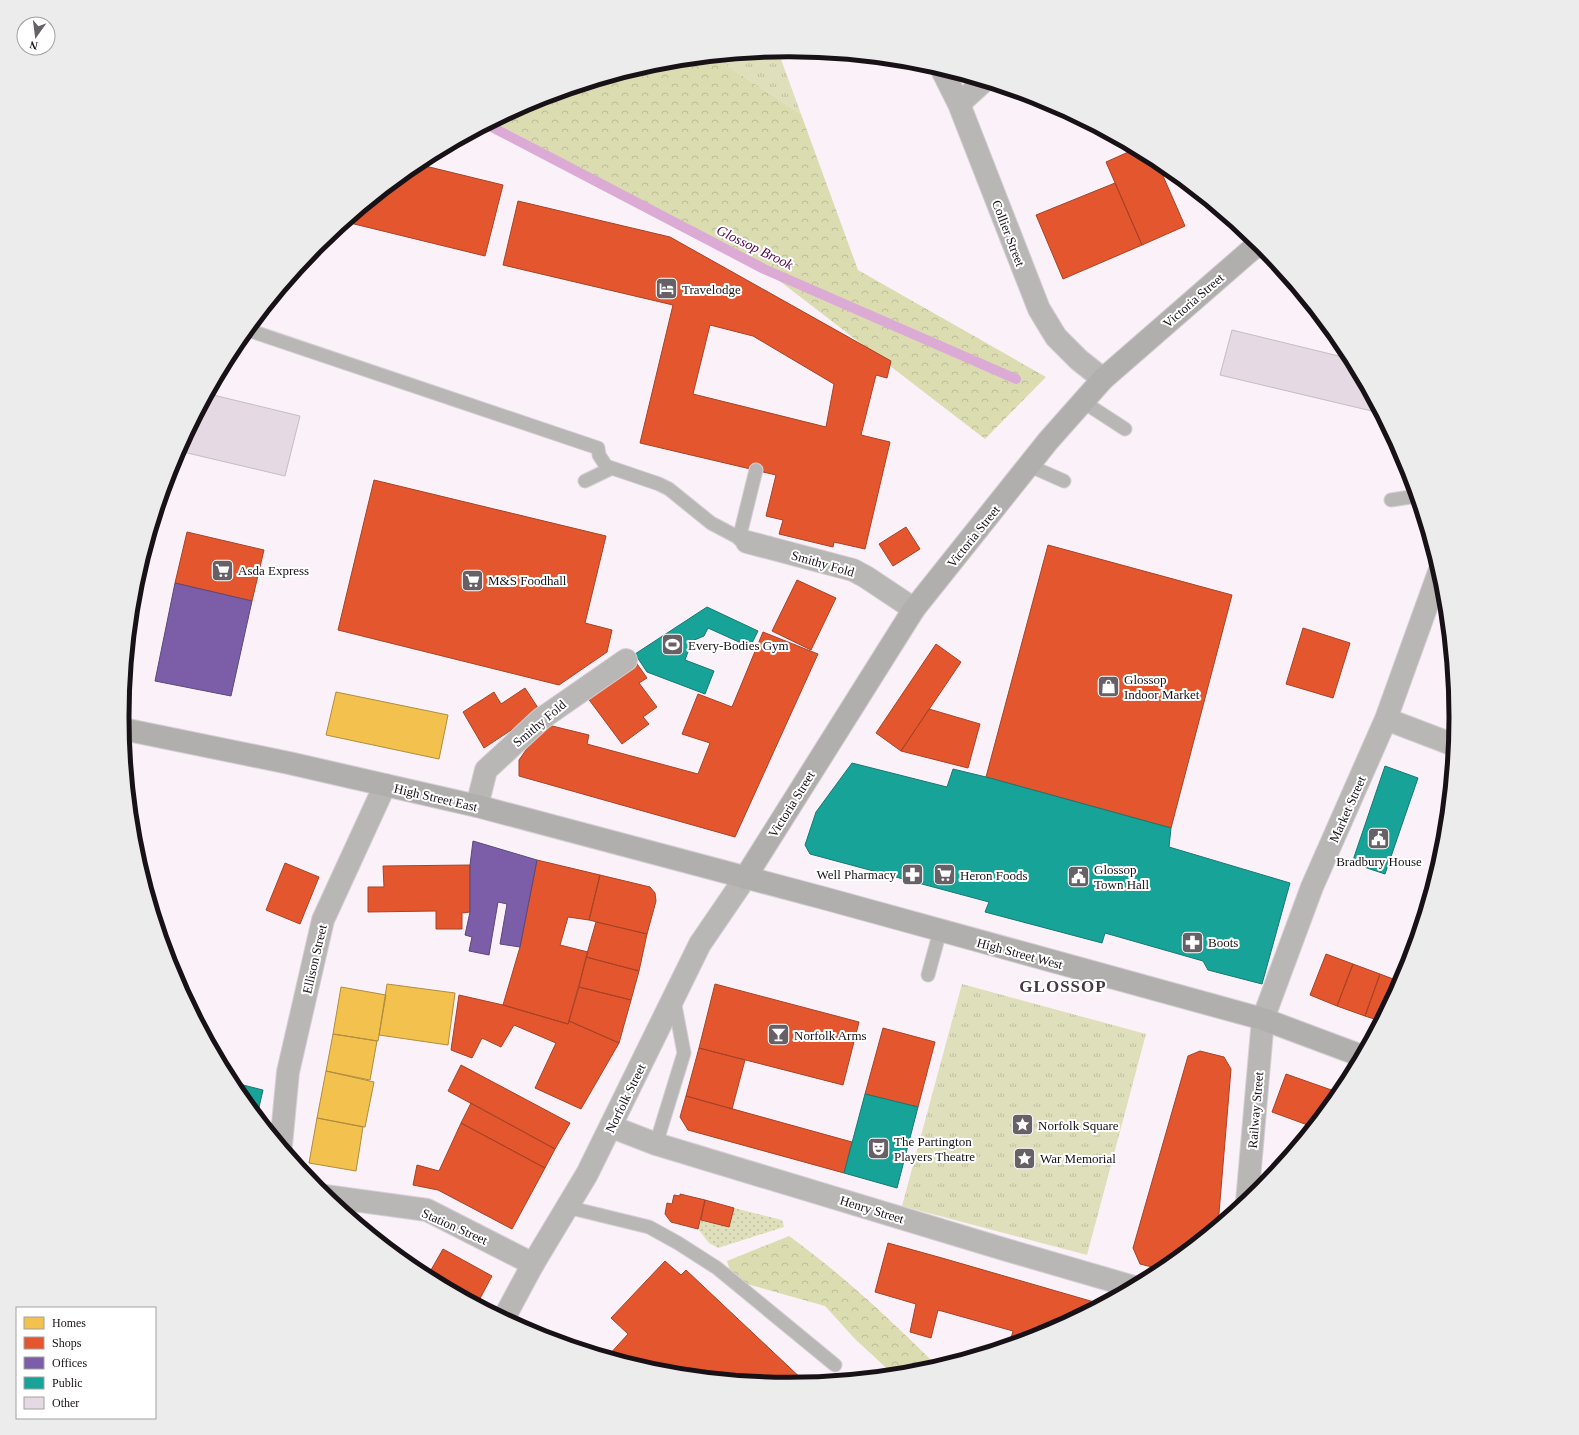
<svg xmlns="http://www.w3.org/2000/svg" width="1579" height="1435" font-family="'Times New Roman',serif">
<defs>
<pattern id="grass-tufts" width="24" height="20" patternUnits="userSpaceOnUse"><rect width="24" height="20" fill="#dfdfbb"/><path d="M3 7l-1-3M5 7V3M7 7l1-3M15 17l-1-3M17 17v-4M19 17l1-3" fill="none" stroke="#bfbea0"/></pattern>
<pattern id="forest-crowns" width="20" height="18" patternUnits="userSpaceOnUse"><rect width="20" height="18" fill="#dcdcb1"/><path d="M2 6a3 3 0 1 1 6 0M12 15a3 3 0 1 1 6 0" fill="none" stroke="#bcbc98"/></pattern>
<pattern id="park-dots" width="8" height="8" patternUnits="userSpaceOnUse"><rect width="8" height="8" fill="#dfdfbb"/><path d="M2 2h.1M6 6h.1" fill="none" stroke="#bfbea0" stroke-width="1.8" stroke-linecap="round"/></pattern>
</defs>
<rect width="100%" height="100%" fill="#fbf2f9"/>
<!-- grass -->
<path fill="url(#grass-tufts)" d="M778 51 801 114 714 57Z
M962 984 1146 1034 1087 1255 902 1206Z"/>
<!-- forest -->
<path fill="url(#forest-crowns)" d="M714 57 801 114 858 270 1046 377 985 439 764 269 494 122 534 101 659 63Z
M789 1236C843 1275 891 1320 938 1367L919 1372 894 1375 855 1339 825 1306 733 1280 727 1261Z"/>
<!-- park -->
<path fill="url(#park-dots)" d="M734 1208 782 1220 784 1227 718 1248 709 1243 698 1229 701 1220 729 1227Z"/>
<!-- homes -->
<path fill="#f2c14e" stroke="#b18c3e" d="M336 692 448 715 439 759 326 735Z
M387 984 455 993 448 1045 379 1035Z
M341 987 386 995 378 1041 333 1034Z
M333 1034 377 1041 370 1080 326 1071Z
M326 1071 374 1082 365 1127 317 1118Z
M317 1118 363 1127 356 1171 309 1163Z"/>
<!-- shops -->
<path fill="#e4572e" stroke="#a74227" fill-rule="evenodd" d="M1135 149 1156 160 1185 226 1142 245 1106 162Z
M417 164 503 185 485 256 346 222Z
M1115 183 1142 245 1063 279 1036 215Z
M518 201 670 237 891 361 887 378 876 375 861 435 890 442 865 549 834 542 833 547 779 534 783 520 766 516 776 475 640 443 673 305 503 265ZM710 325 753 336 834 384 826 427 693 394Z
M374 480 606 536 585 623 612 630 607 652 559 685 338 630Z
M906 527 920 549 893 566 879 544Z
M187 532 264 550 252 601 175 583Z
M1048 545 1232 595 1171 828 986 777Z
M797 580 836 598 811 650 772 631Z
M1303 628 1350 643 1333 698 1286 684Z
M763 632 818 654 735 837 519 776V760L544 724 589 735 587 744 698 774 710 743 682 734 698 694 732 707Z
M936 644 961 662 901 751 876 733Z
M635 661 647 678 639 683 657 707 643 717 649 724 622 744 587 697Z
M525 688 540 711 484 748 463 712 494 692 501 704Z
M929 709 980 724 968 768 901 751Z
M537 860 600 875 589 920 568 917 560 945 588 952 568 1024 503 1005 520 947Z
M285 863 319 877 300 924 266 910Z
M470 865V912L462 913V929H436V911L368 912V887H384L383 866Z
M600 875 650 887 655 893 656 901 647 934 589 920Z
M596 922 647 934 639 971 586 957Z
M1326 954 1353 964 1337 1006 1310 995Z
M586 957 639 971 631 1000 579 987Z
M1353 964 1380 974 1365 1016 1337 1006Z
M1380 974 1401 982 1380 1021 1365 1016Z
M715 984 859 1022 843 1085 699 1048Z
M579 987 631 1000 619 1043 569 1021Z
M459 995 503 1005 568 1024 569 1021 619 1043 581 1109 535 1088 556 1043 514 1025 501 1047 482 1038 472 1058 451 1050Z
M883 1028 935 1042 918 1107 865 1094Z
M699 1048 745 1060 732 1109 686 1096Z
M1200 1051 1224 1057 1231 1069 1218 1225 1164 1270 1140 1264 1133 1248 1188 1056Z
M461 1065 570 1123 555 1149 448 1091Z
M1286 1074 1340 1093 1313 1127 1272 1112Z
M686 1096 852 1142 844 1173 688 1130 680 1117Z
M471 1103 555 1149 545 1168 461 1123Z
M461 1123 545 1168 512 1229 438 1190 413 1185 417 1165 439 1171Z
M680 1194 705 1200 698 1229 671 1222 665 1214 667 1203 672 1204 674 1195 680 1196Z
M705 1200 734 1208 729 1227 701 1220Z
M888 1243 942 1258 1101 1304 1045 1334 1009 1345 1013 1331 938 1310 931 1338 910 1332 916 1304 875 1292Z
M443 1249 492 1276 477 1304 427 1277Z
M665 1261 681 1275 686 1270 806 1383 789 1385 659 1372 608 1356 628 1334 611 1318Z"/>
<!-- offices -->
<path fill="#7b5ea7" stroke="#5d477c" d="M175 583 252 601 231 696 155 681Z
M473 841 537 860 520 947 500 944 507 904 498 902 489 955 469 951 472 937 465 935 470 912V865Z"/>
<!-- public -->
<path fill="#17a398" stroke="#177871" d="M707 607 758 631 750 647 708 628 704 636 692 641 685 660 714 671 705 694 647 672 635 654Z
M852 763 947 787 953 769 986 777 1171 828 1169 847 1290 883 1262 984 1208 970 1203 961 1105 933 1102 943 985 912 989 902 810 854 805 845 816 812Z
M1385 766 1418 778 1385 874 1352 863Z
M231 1082 263 1090 257 1116 234 1088Z
M865 1094 918 1107 897 1188 844 1173Z"/>
<g fill="none" stroke-linecap="round" stroke-linejoin="round">
<!-- stream -->
<path stroke="#dbabd5" stroke-width="10" d="M488 125 764 269 1016 379"/>
</g>
<!-- building -->
<path fill="#e5d9e3" stroke="#c4bdc3" d="M1232 330 1351 359 1380 413 1220 375Z
M209 394 300 416 285 476 179 451Z"/>
<g fill="none" stroke-linecap="round" stroke-linejoin="round">
<defs>
<path id="lane" d="M248 330 598 448 599 455 606 466 659 484 669 489 711 523 747 542
M1082 401 1125 429
M1030 466 1064 481
M585 481 612 468
M1391 500 1417 496
M739 539 756 470
M928 975 940 931
M656 1144 684 1053 674 1000
M567 1207 649 1227 678 1243 717 1268 835 1365"/>
<path id="street" d="M942 70 959 104 1039 309 1056 337 1079 360 1103 379
M959 104 983 82
M747 542 853 570 866 577 914 609
M1386 719 1454 745
M477 806 486 770 541 719 626 660
M612 1127 656 1144 1000 1248 1134 1287
M281 1145 288 1072 323 920 385 785
M325 1196 427 1210 533 1264
M1247 1202 1263 1019 1312 887 1386 719 1439 572"/>
<path id="secondary" d="M504 1318 533 1264 587 1174 700 944 745 878"/>
<path id="primary" d="M123 729 289 763 477 806 827 899 1263 1019 1362 1056
M745 878 914 609 1048 441 1103 379 1250 251 1260 244"/>
</defs>
<!-- lane casing -->
<use href="#lane" stroke="#d6cfd4" stroke-width="15"/>
<!-- street casing -->
<use href="#street" stroke="#d6cfd4" stroke-width="24"/>
<!-- secondary casing -->
<use href="#secondary" stroke="#d6cfd4" stroke-width="24"/>
<!-- primary casing -->
<use href="#primary" stroke="#d6cfd4" stroke-width="24"/>
<!-- lane -->
<use href="#lane" stroke="#b8b7b6" stroke-width="13"/>
<!-- street -->
<use href="#street" stroke="#b8b7b6" stroke-width="22"/>
<!-- secondary -->
<use href="#secondary" stroke="#b9b6b6" stroke-width="22"/>
<!-- primary -->
<use href="#primary" stroke="#b1afae" stroke-width="22"/>
</g>
<!-- icons -->
<defs>
<symbol id="hotel-square" viewBox="-11 -11 22 22"><rect x="-9" y="-9" width="18" height="18" rx="4" fill="#676066" stroke="#fff"/><path d="M-6-4.5h1.5V1H6V5H4.5V3h-9V5H-6ZM-4 0a1.8 1.8 0 1 1 3.6 0ZM.5 0V-2.5h3Q6-2.5 6 0Z" fill="#fff"/></symbol>
<symbol id="supermarket-square" viewBox="-11 -11 22 22"><rect x="-9" y="-9" width="18" height="18" rx="4" fill="#676066" stroke="#fff"/><path d="M-6-5.5h2.5l.6 2H6L4.5 2H-2.5L-4.4-4H-6ZM-1.5 3.2a1.3 1.3 0 1 0 .1 0ZM3 3.2a1.3 1.3 0 1 0 .1 0Z" fill="#fff"/></symbol>
<symbol id="stadium-square" viewBox="-11 -11 22 22"><rect x="-9" y="-9" width="18" height="18" rx="4" fill="#676066" stroke="#fff"/><path d="M0-5a6.5 5 0 1 0 0 10a6.5 5 0 1 0 0-10ZM-3.5-1.8h7v3.6h-7Z" fill="#fff"/></symbol>
<symbol id="shop-square" viewBox="-11 -11 22 22"><rect x="-9" y="-9" width="18" height="18" rx="4" fill="#676066" stroke="#fff"/><path d="M-5-2.5h2.3a2.7 3.5 0 0 1 5.4 0H5L5.5 6h-11ZM-1.5-2.5h3a1.5 2.3 0 0 0-3 0Z" fill="#fff"/></symbol>
<symbol id="civic-square" viewBox="-11 -11 22 22"><rect x="-9" y="-9" width="18" height="18" rx="4" fill="#676066" stroke="#fff"/><path d="M-.6-6.5H3V-4.5H.6V-3L4-1V1h2V6H-6V1h2V-1L-.6-3ZM-1.2 2.5V6h2.4V2.5Z" fill="#fff"/></symbol>
<symbol id="pharmacy-square" viewBox="-11 -11 22 22"><rect x="-9" y="-9" width="18" height="18" rx="4" fill="#676066" stroke="#fff"/><path d="M-2-6h4v4h4v4h-4v4h-4v-4h-4v-4h4Z" fill="#fff"/></symbol>
<symbol id="bar-square" viewBox="-11 -11 22 22"><rect x="-9" y="-9" width="18" height="18" rx="4" fill="#676066" stroke="#fff"/><path d="M-6-5H6L.8 .8V4.5H3.5V6h-7V4.5H-.8V.8Z" fill="#fff"/></symbol>
<symbol id="sight-square" viewBox="-11 -11 22 22"><rect x="-9" y="-9" width="18" height="18" rx="4" fill="#676066" stroke="#fff"/><path d="M0-6L1.8-2.2L6-1.7L2.9 1.2L3.7 5.4L0 3.3L-3.7 5.4L-2.9 1.2L-6-1.7L-1.8-2.2Z" fill="#fff"/></symbol>
<symbol id="theatre-square" viewBox="-11 -11 22 22"><rect x="-9" y="-9" width="18" height="18" rx="4" fill="#676066" stroke="#fff"/><path d="M-5-5.5Q0-4 5-5.5V0Q5 5 0 6Q-5 5-5 0ZM-3.3-2.5H-1v1.5H-3.3ZM1-2.5H3.3v1.5H1ZM-2.8 1Q0 5.5 2.8 1Z" fill="#fff"/></symbol>
</defs>
<g fill-rule="evenodd">
<use href="#hotel-square" x="654" y="276" width="25" height="25"/>
<use href="#supermarket-square" x="210" y="558" width="25" height="25"/>
<use href="#supermarket-square" x="460" y="568" width="25" height="25"/>
<use href="#stadium-square" x="660" y="632" width="25" height="25"/>
<use href="#shop-square" x="1096" y="674" width="25" height="25"/>
<use href="#civic-square" x="1366" y="826" width="25" height="25"/>
<use href="#pharmacy-square" x="900" y="862" width="25" height="25"/>
<use href="#supermarket-square" x="932" y="862" width="25" height="25"/>
<use href="#civic-square" x="1066" y="864" width="25" height="25"/>
<use href="#pharmacy-square" x="1180" y="930" width="25" height="25"/>
<use href="#bar-square" x="766" y="1022" width="25" height="25"/>
<use href="#sight-square" x="1010" y="1112" width="25" height="25"/>
<use href="#theatre-square" x="866" y="1136" width="25" height="25"/>
<use href="#sight-square" x="1012" y="1146" width="25" height="25"/>
</g>
<g text-anchor="middle" stroke-width="4" stroke-linejoin="round" paint-order="stroke">
<!-- street labels -->
<g font-size="13" fill="#181217" stroke="#fff">
<text transform="translate(1009 233) rotate(69)" y="5">Collier Street</text>
<text transform="translate(1193 300) rotate(-41)" y="5">Victoria Street</text>
<text transform="translate(973 536) rotate(-51)" y="5">Victoria Street</text>
<text transform="translate(823 563) rotate(16)" y="5">Smithy Fold</text>
<text transform="translate(539 723) rotate(-40)" y="5">Smithy Fold</text>
<text transform="translate(436 797) rotate(13)" y="5">High Street East</text>
<text transform="translate(791 804) rotate(-58)" y="5">Victoria Street</text>
<text transform="translate(1347 809) rotate(-66)" y="5">Market Street</text>
<text transform="translate(1020 953) rotate(15)" y="5">High Street West</text>
<text transform="translate(314 959) rotate(-77)" y="5">Ellison Street</text>
<text transform="translate(625 1098) rotate(-64)" y="5">Norfolk Street</text>
<text transform="translate(1255 1110) rotate(-85)" y="5">Railway Street</text>
<text transform="translate(872 1209) rotate(17)" y="5">Henry Street</text>
<text transform="translate(455 1226) rotate(24)" y="5">Station Street</text>
</g>
<!-- poi labels -->
<g font-size="13" fill="#181217" stroke="#fff" text-anchor="start">
<text x="682" y="294">Travelodge</text>
<text x="238" y="575">Asda Express</text>
<text x="488" y="585">M&amp;S Foodhall</text>
<text x="688" y="650">Every-Bodies Gym</text>
<text x="1124" y="684">Glossop<tspan x="1124" dy="15">Indoor Market</tspan></text>
<text x="1379" y="866" text-anchor="middle">Bradbury House</text>
<text x="1094" y="874">Glossop<tspan x="1094" dy="15">Town Hall</tspan></text>
<text x="896" y="879" text-anchor="end">Well Pharmacy</text>
<text x="960" y="880">Heron Foods</text>
<text x="1208" y="947">Boots</text>
<text x="794" y="1040">Norfolk Arms</text>
<text x="1038" y="1130">Norfolk Square</text>
<text x="894" y="1146">The Partington<tspan x="894" dy="15">Players Theatre</tspan></text>
<text x="1040" y="1163">War Memorial</text>
</g>
<!-- water labels -->
<g font-size="14" font-style="italic" fill="#53014e" stroke="#fff">
<text transform="translate(755 247) rotate(26)" y="5">Glossop Brook</text>
</g>
<!-- district labels -->
<g font-size="17" font-weight="bold" letter-spacing="1" fill="#453843" stroke="#fff">
<text x="1063" y="992">GLOSSOP</text>
</g>
</g>
<!-- crop -->
<path d="M0 0H1579V1435H0ZM129 717a660 660 0 1 1 1320 0a660 660 0 1 1-1320 0Z" fill="#edecec" fill-rule="evenodd"/>
<path fill="none" stroke="#181217" stroke-width="5" d="M129 717a660 660 0 1 1 1320 0a660 660 0 1 1-1320 0Z"/>
<!-- legend -->
<rect x="16" y="1307" width="140" height="112" fill="#ffffff" stroke="#a3a0a2"/>
<rect x="24" y="1317" width="20" height="12" fill="#f2c14e" stroke="#a3a0a2"/>
<text x="52" y="1327" font-size="12" fill="#181217">Homes</text>
<rect x="24" y="1337" width="20" height="12" fill="#e4572e" stroke="#a3a0a2"/>
<text x="52" y="1347" font-size="12" fill="#181217">Shops</text>
<rect x="24" y="1357" width="20" height="12" fill="#7b5ea7" stroke="#a3a0a2"/>
<text x="52" y="1367" font-size="12" fill="#181217">Offices</text>
<rect x="24" y="1377" width="20" height="12" fill="#17a398" stroke="#a3a0a2"/>
<text x="52" y="1387" font-size="12" fill="#181217">Public</text>
<rect x="24" y="1397" width="20" height="12" fill="#e5d9e3" stroke="#a3a0a2"/>
<text x="52" y="1407" font-size="12" fill="#181217">Other</text>
<!-- north arrow -->
<g transform="translate(36 36) rotate(194)"><circle r="19" fill="#ffffff" stroke="#a3a0a2"/>
<path d="M0-3L7 15L0 10L-7 15Z" fill="#676066"/>
<text y="-6" font-size="11" font-weight="bold" text-anchor="middle" fill="#181217">N</text>
</g>
</svg>
